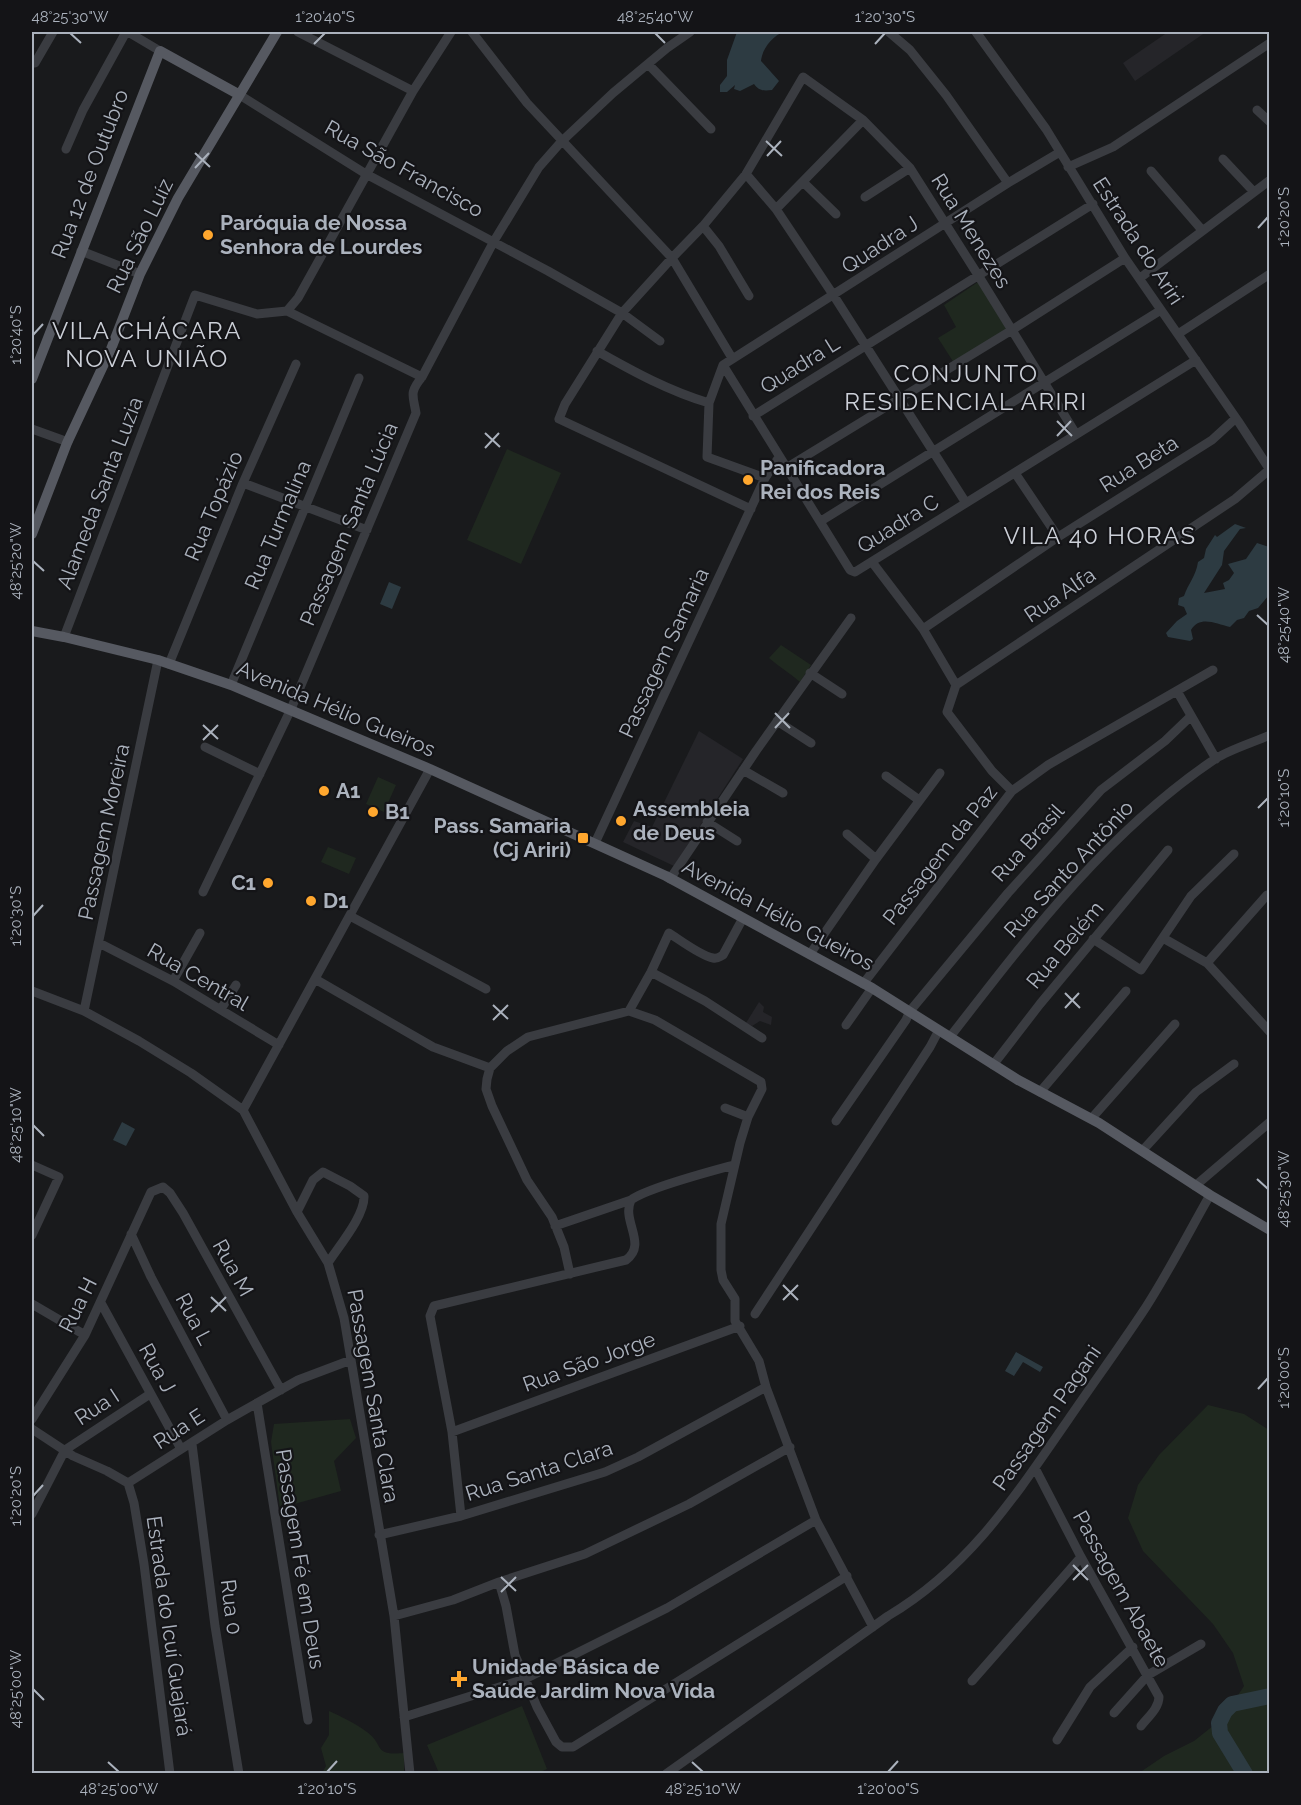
<svg xmlns="http://www.w3.org/2000/svg" width="1301" height="1805" font-family="Raleway,sans-serif">
<rect width="100%" height="100%" fill="#191a1c"/>
<!-- built -->
<path fill="#252529" d="M1168 32H1206L1135 81 1123 63Z
M699 731 743 759 674 866 623 842 634 821 652 827Z
M759 1002 764 1007 763 1012 772 1017 771 1025 760 1021 752 1026 746 1023Z"/>
<!-- green -->
<path fill="#1f281f" d="M978 282 1008 328 954 363 938 338 956 327 944 305Z
M507 449 561 473 521 564 467 540Z
M781 645 811 665 800 682C790 673 779 667 769 658Z
M378 777 396 785 384 812 366 804Z
M328 847 356 858 349 874 321 862Z
M1208 1405 1244 1414 1269 1430V1773H1139L1164 1756 1194 1741 1223 1718 1244 1686 1233 1653 1213 1624 1143 1551 1128 1518 1138 1485 1159 1455Z
M350 1419 356 1438 334 1461 341 1491 280 1508 271 1442 274 1424Z
M522 1706 547 1769 536 1774 439 1773 427 1745Z
M329 1711C342 1717 355 1723 367 1732 385 1745 372 1756 404 1753V1771L400 1774 363 1773 361 1771 351 1773H322L326 1766 321 1748 329 1735Z"/>
<!-- water -->
<path fill="#2d3b42" d="M737 32H784C773 35 762 49 761 61L779 81 772 90C764 91 759 91 754 84L740 91 734 89 735 85 727 92H720V85L727 76V60Z
M1235 524 1246 528 1240 529 1224 551 1222 565 1204 593 1225 589 1223 583 1229 580 1234 573 1228 564 1246 559 1257 543 1269 547V595L1258 608 1249 611 1244 618 1237 620 1230 627C1216 624 1200 615 1191 630L1193 639 1190 641 1168 637 1166 633 1177 621 1187 614 1184 607 1178 605 1179 598 1184 596C1188 584 1196 576 1198 562L1204 558 1206 549 1215 535 1217 537Z
M389 582 401 587 392 609 380 604Z
M122 1122 135 1129 126 1146 113 1140Z
M1016 1352 1043 1367 1040 1372 1023 1362 1014 1376 1005 1371Z"/>
<g fill="none" stroke-linecap="round" stroke-linejoin="round">
<!-- river -->
<path stroke="#2d3b42" stroke-width="16" d="M1245 1774 1220 1733 1219 1723 1225 1711 1232 1704 1270 1696"/>
<!-- minor -->
<path stroke="#3a3c41" stroke-width="9" d="M128 32 160 51
M298 32 413 91
M472 32 527 103 672 258 732 358
M889 32 910 50 946 95 1008 183
M976 32 1046 129 1125 258 1238 421 1270 470
M35 63 53 32
M648 64 711 129
M238 94 366 174 548 271 622 313 660 341
M1257 110 1270 122
M66 149 83 110 126 32
M1223 159 1254 192
M1068 167 1113 147 1270 43
M1151 171 1202 230
M746 174 776 209 834 296 966 503
M803 182 836 214
M865 197 910 168
M776 209 863 120
M703 226 719 246 749 296
M81 251 140 274
M1140 278 1270 180
M287 311 298 298 413 91 451 32
M1178 334 1270 274
M597 351C634 372 669 391 709 403
M723 365 850 570 855 572 1196 360
M753 416 1093 204
M32 429 68 442
M786 468 1012 330 1125 258
M1015 473 1058 537
M765 478 707 457 709 403 723 365 1008 183 1060 152
M243 483 367 530
M751 509 559 419 565 404 622 313 672 258 703 226 746 174 803 77 863 120 910 168 978 275 1076 434
M821 521 1161 310
M872 562 923 629 956 685 947 712 992 771 1012 791
M923 629 1058 537 1212 440 1236 418
M64 637 195 295 257 314 287 311 422 377
M169 664 243 483 296 364
M810 673 842 694
M231 685 359 378
M956 685 1235 499 1269 470
M1177 691 1216 759
M777 721 811 743
M205 747 260 774
M743 770 783 793
M886 776 919 800
M707 822 737 841
M847 834 876 859
M595 843 765 478 779 457
M670 879 756 751 851 618
M203 892 291 709 416 413C413 395 409 393 422 377L494 241 539 167 561 142 613 93 667 48 690 32
M350 916 486 989
M1163 938 1207 963 1270 1032
M1093 939 1141 970 1191 896 1234 854
M99 943 173 981 279 1045
M810 954 876 859 940 773
M1207 963 1267 895
M651 972 705 1001 762 1038
M315 979 433 1047 490 1068
M173 981 200 933
M863 984 1012 791 1048 765 1213 670
M32 991 84 1011 139 1041 191 1073 243 1110 297 1212 328 1263 344 1318 394 1616 410 1774
M221 1009 236 985
M84 1011 158 660
M629 1011 655 1020 761 1082 762 1089 748 1117 740 1143 721 1224V1270L723 1280 735 1299V1321L759 1361 766 1387 816 1520 873 1627
M846 1025 872 988
M950 1037C1028 936 1108 831 1215 759 1231 749 1252 743 1270 735
M993 1065 1040 1004 1168 850
M1040 1092 1126 991
M725 1108 748 1117
M243 1110 430 769
M1091 1119 1175 1024
M836 1121 906 1020 910 1011 1008 893 1101 790 1165 741 1191 716
M1142 1151 1196 1092 1234 1064
M32 1165 59 1177 32 1235
M1195 1186 1270 1122
M297 1212 313 1180 323 1172 350 1186 364 1196C365 1216 338 1247 328 1263
M555 1226 631 1200C647 1188 712 1171 734 1165
M131 1234 151 1277 227 1420
M570 1274 564 1247 552 1217 527 1180 492 1106 486 1089 487 1079 490 1068 507 1051 528 1037 629 1011 651 972 669 933C680 940 701 956 713 958 718 959 719 957 723 955L743 918
M101 1303 181 1449
M32 1304 85 1335
M755 1314 930 1047 939 1030
M257 1403 308 1720
M32 1419 85 1335 151 1192 163 1187 170 1193 183 1213 281 1390
M32 1429 73 1456 107 1471 128 1483
M452 1432 740 1326
M192 1444 215 1626 239 1774
M1035 1468 1081 1557 1159 1697C1159 1708 1148 1717 1141 1726
M128 1483 134 1503 144 1564 170 1774
M128 1483 227 1420 298 1380 351 1360
M32 1514 65 1450 150 1394
M461 1516 452 1432 430 1316 434 1306 626 1260C648 1244 621 1221 631 1200
M379 1535 461 1516 605 1472 638 1457 766 1387
M499 1582 506 1606 515 1655 537 1707 556 1742 562 1747H573L847 1576
M394 1616 453 1600 499 1582 585 1554 689 1504 790 1447
M972 1681 1081 1557
M1114 1713 1148 1675 1201 1644
M404 1717 525 1679 667 1608 816 1520
M1057 1740 1090 1687 1133 1647
M666 1774 888 1616C969 1568 1016 1495 1068 1420 1094 1382 1121 1345 1146 1307 1169 1271 1189 1232 1210 1195"/>
<!-- major -->
<path stroke="#565961" stroke-width="10" d="M32 379 160 51 238 94
M32 534 67 443 111 349 140 274 178 198 277 32
M32 631 64 637 158 660 231 685 430 769 666 876 872 988 1018 1080 1099 1123 1210 1195 1270 1230"/>
</g>
<!-- ticks -->
<path fill="none" stroke="#abb2bd" stroke-width="2" d="M70 33 81 43M655 33 665 43M314 44 325 33M875 44 885 33M766 141 782 156M195 153 210 167M767 156 781 141M195 168 209 153M1258 228 1268 217M33 335 43 324M1057 421 1072 436M485 433 500 447M1057 436 1071 421M485 448 499 433M33 561 44 571M1257 615 1268 625M775 713 790 728M203 725 218 739M775 728 789 713M203 740 218 725M1258 808 1268 798M33 916 43 905M1065 993 1080 1008M493 1005 508 1019M1065 1008 1079 993M493 1020 508 1005M33 1125 44 1136M1257 1179 1268 1189M783 1285 798 1300M211 1297 226 1311M783 1300 798 1285M211 1312 226 1297M1258 1389 1268 1378M33 1496 43 1485M1073 1565 1088 1580M501 1577 516 1591M1073 1580 1088 1565M501 1592 516 1577M33 1689 44 1700M108 1762 119 1772M692 1762 703 1772M327 1772 337 1761M888 1772 898 1761"/>
<!-- markers -->
<g fill="#ffa72e" stroke="#141417" stroke-width="2">
<circle cx="208" cy="235" r="6"/>
<circle cx="748" cy="480" r="6"/>
<circle cx="324" cy="791" r="6"/>
<circle cx="373" cy="812" r="6"/>
<circle cx="621" cy="821" r="6"/>
<rect x="577" y="832" width="12" height="12" rx="3"/>
<circle cx="268" cy="883" r="6"/>
<circle cx="311" cy="901" r="6"/>
<path d="M456 1670h6v6h6v6h-6v6h-6v-6h-6v-6h6z"/>
</g>
<g text-anchor="middle" stroke-width="4.5" stroke-linejoin="round" paint-order="stroke">
<!-- street labels -->
<g font-size="21" fill="#abb2bd" stroke="#141417">
<text transform="translate(404 169) rotate(29)" y="7">Rua São Francisco</text>
<text transform="translate(90 174) rotate(-69)" y="7">Rua 12 de Outubro</text>
<text transform="translate(971 231) rotate(58)" y="7">Rua Menezes</text>
<text transform="translate(140 236) rotate(-64)" y="7">Rua São Luíz</text>
<text transform="translate(1138 241) rotate(57)" y="7">Estrada do Ariri</text>
<text transform="translate(880 245) rotate(-33)" y="7">Quadra J</text>
<text transform="translate(800 365) rotate(-32)" y="7">Quadra L</text>
<text transform="translate(1139 464) rotate(-32)" y="7">Rua Beta</text>
<text transform="translate(100 493) rotate(-69)" y="7">Alameda Santa Luzia</text>
<text transform="translate(214 506) rotate(-67)" y="7">Rua Topázio</text>
<text transform="translate(349 524) rotate(-67)" y="7">Passagem Santa Lúcia</text>
<text transform="translate(898 524) rotate(-32)" y="7">Quadra C</text>
<text transform="translate(278 525) rotate(-67)" y="7">Rua Turmalina</text>
<text transform="translate(1060 595) rotate(-34)" y="7">Rua Alfa</text>
<text transform="translate(664 653) rotate(-65)" y="7">Passagem Samaria</text>
<text transform="translate(336 709) rotate(23)" y="7">Avenida Hélio Gueiros</text>
<text transform="translate(104 832) rotate(-78)" y="7">Passagem Moreira</text>
<text transform="translate(1028 843) rotate(-48)" y="7">Rua Brasil</text>
<text transform="translate(940 855) rotate(-52)" y="7">Passagem da Paz</text>
<text transform="translate(1069 869) rotate(-47)" y="7">Rua Santo Antônio</text>
<text transform="translate(778 915) rotate(28)" y="7">Avenida Hélio Gueiros</text>
<text transform="translate(1065 945) rotate(-50)" y="7">Rua Belém</text>
<text transform="translate(198 977) rotate(30)" y="7">Rua Central</text>
<text transform="translate(233 1268) rotate(61)" y="7">Rua M</text>
<text transform="translate(78 1305) rotate(-63)" y="7">Rua H</text>
<text transform="translate(194 1319) rotate(62)" y="7">Rua L</text>
<text transform="translate(589 1362) rotate(-20)" y="7">Rua São Jorge</text>
<text transform="translate(157 1368) rotate(61)" y="7">Rua J</text>
<text transform="translate(373 1396) rotate(80)" y="7">Passagem Santa Clara</text>
<text transform="translate(97 1407) rotate(-33)" y="7">Rua I</text>
<text transform="translate(1047 1418) rotate(-55)" y="7">Passagem Pagani</text>
<text transform="translate(179 1429) rotate(-33)" y="7">Rua E</text>
<text transform="translate(539 1471) rotate(-18)" y="7">Rua Santa Clara</text>
<text transform="translate(300 1559) rotate(81)" y="7">Passagem Fé em Deus</text>
<text transform="translate(1121 1589) rotate(61)" y="7">Passagem Abaete</text>
<text transform="translate(231 1607) rotate(83)" y="7">Rua 0</text>
<text transform="translate(169 1626) rotate(82)" y="7">Estrada do Icuí Guajará</text>
</g>
<!-- poi labels -->
<g font-size="21" font-weight="bold" fill="#abb2bd" stroke="#141417" text-anchor="start">
<text x="220" y="230">Paróquia de Nossa<tspan x="220" dy="24">Senhora de Lourdes</tspan></text>
<text x="760" y="475">Panificadora<tspan x="760" dy="24">Rei dos Reis</tspan></text>
<text x="336" y="798">A1</text>
<text x="633" y="816">Assembleia<tspan x="633" dy="24">de Deus</tspan></text>
<text x="385" y="819">B1</text>
<text x="571" y="833" text-anchor="end">Pass. Samaria<tspan x="571" dy="24">(Cj Ariri)</tspan></text>
<text x="256" y="890" text-anchor="end">C1</text>
<text x="323" y="908">D1</text>
<text x="472" y="1674">Unidade Básica de<tspan x="472" dy="24">Saúde Jardim Nova Vida</tspan></text>
</g>
<!-- quarter labels -->
<g font-size="24" letter-spacing="1.5" fill="#ccd0d8" stroke="#141417">
<text x="147" y="339">VILA CHÁCARA<tspan x="147" dy="28">NOVA UNIÃO</tspan></text>
<text x="966" y="382">CONJUNTO<tspan x="966" dy="28">RESIDENCIAL ARIRI</tspan></text>
<text x="1100" y="544">VILA 40 HORAS</text>
</g>
</g>
<!-- border -->
<rect width="1301" height="1805" fill="none" stroke="#141417" stroke-width="66"/>
<rect x="33" y="33" width="1235" height="1739" fill="none" stroke="#abb2bd" stroke-width="2"/>
<g font-size="15" text-anchor="middle" fill="#abb2bd">
<text x="70" y="22">48°25'30"W</text>
<text x="325" y="22">1°20'40"S</text>
<text x="655" y="22">48°25'40"W</text>
<text x="885" y="22">1°20'30"S</text>
<text transform="translate(1284 217) rotate(-90)" y="5">1°20'20"S</text>
<text transform="translate(16 335) rotate(-90)" y="5">1°20'40"S</text>
<text transform="translate(16 561) rotate(-90)" y="5">48°25'20"W</text>
<text transform="translate(1284 625) rotate(-90)" y="5">48°25'40"W</text>
<text transform="translate(1284 798) rotate(-90)" y="5">1°20'10"S</text>
<text transform="translate(16 916) rotate(-90)" y="5">1°20'30"S</text>
<text transform="translate(16 1125) rotate(-90)" y="5">48°25'10"W</text>
<text transform="translate(1284 1189) rotate(-90)" y="5">48°25'30"W</text>
<text transform="translate(1284 1378) rotate(-90)" y="5">1°20'00"S</text>
<text transform="translate(16 1496) rotate(-90)" y="5">1°20'20"S</text>
<text transform="translate(16 1689) rotate(-90)" y="5">48°25'00"W</text>
<text x="119" y="1794">48°25'00"W</text>
<text x="327" y="1794">1°20'10"S</text>
<text x="703" y="1794">48°25'10"W</text>
<text x="888" y="1794">1°20'00"S</text>
</g>
</svg>
